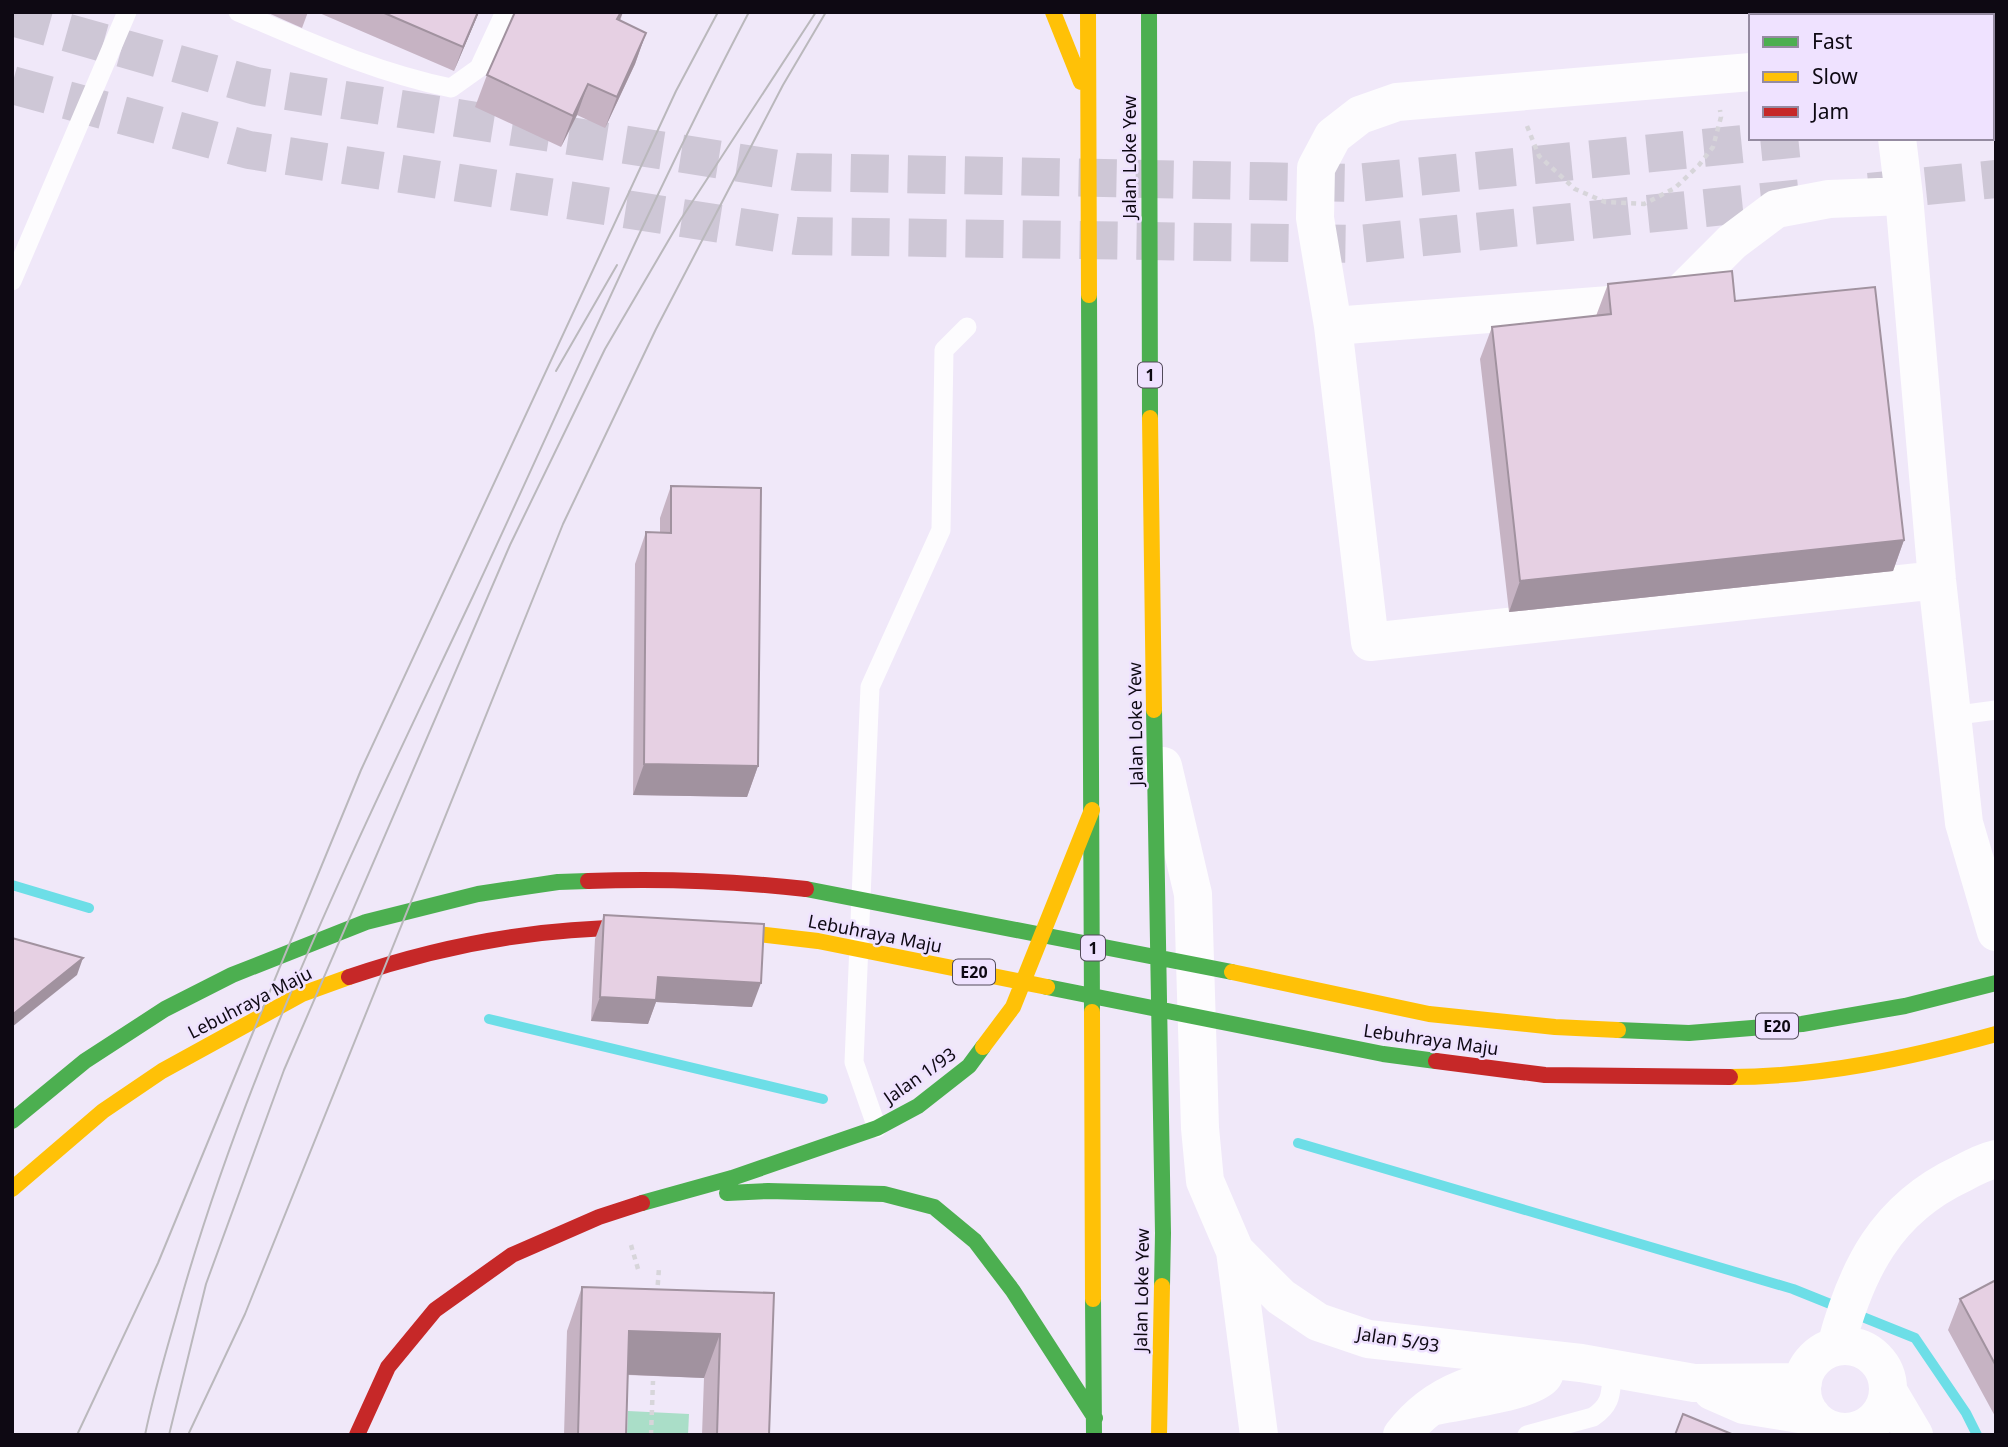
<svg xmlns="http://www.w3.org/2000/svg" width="2008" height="1447" font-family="'Noto Sans',sans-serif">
<rect width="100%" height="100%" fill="#f0e8f9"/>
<!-- green -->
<path fill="#aadec8" d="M628 1411 689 1414 688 1435H627Z"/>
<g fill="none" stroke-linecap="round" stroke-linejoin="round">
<!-- stream -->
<path stroke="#6ddee7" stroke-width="10" d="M12 885 89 908
M489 1019 823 1099
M1298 1143 1793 1289 1915 1338 1966 1413 1977 1435"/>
<!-- highway-tunnel -->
<path stroke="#cec7d6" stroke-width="38" stroke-dasharray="38 19" stroke-linecap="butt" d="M12 17 256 86 797 172 1356 183 1802 138
M12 85 249 150 797 236 1358 244 1802 198
M1992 119H1996
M1869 192 1996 179"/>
<!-- path -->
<path stroke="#d7d5da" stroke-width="4.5" stroke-dasharray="5 5" stroke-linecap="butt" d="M1527 126 1539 156 1575 189 1605 202 1644 204 1675 188 1699 165 1713 147 1721 117 1720 110
M631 1245 638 1269
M657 1295 659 1268
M651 1435 653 1381"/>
<!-- lane -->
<path stroke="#fdfcfe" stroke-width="19" d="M238 12C309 42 374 72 451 88L479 68 505 12
M12 281 127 12
M1951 716 1996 710
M877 1128 854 1062 870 687 941 530 944 350 967 327
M1439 1415C1465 1409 1533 1402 1550 1383 1554 1379 1555 1373 1556 1368
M1831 1429 1833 1435
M1527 1435 1593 1417C1614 1403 1610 1391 1613 1368"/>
<!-- street -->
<path stroke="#fdfcfe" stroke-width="38" d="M1992 46H1996
M1751 72 1397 102 1360 115 1333 136 1316 168 1315 218 1333 326 1370 642 1937 580
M1897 138 1904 196 1937 580 1964 823 1996 932
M1333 326 1674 300 1732 242 1776 209 1829 199 1904 196
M1163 766 1193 894 1200 1128 1205 1181 1235 1251 1281 1297 1318 1322 1368 1339 1581 1363 1694 1383 1803 1382
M1235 1251 1259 1435
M1836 1346C1856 1270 1886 1209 1961 1174 1972 1168 1983 1162 1996 1159
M1802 1389a43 43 0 1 1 86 0a43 43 0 1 1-86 0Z
M1712 1391 1744 1405 1812 1416
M1888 1391 1914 1435
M1402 1435C1439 1387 1485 1380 1541 1370"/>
<!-- fast -->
<path stroke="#4caf50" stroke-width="16" d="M1149 12 1150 418
M1089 295 1092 1012
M1154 710 1163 1233 1162 1286
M806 889 1232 972
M1047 987 1383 1054 1436 1061
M1618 1030 1689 1033 1802 1024 1905 1006 1996 983
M12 1121 85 1061 165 1009 232 975 366 922 478 894 558 882 588 881
M727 1193 768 1191 884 1194 934 1207 975 1241 1013 1291 1095 1418
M642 1203 732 1178 877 1128 918 1106 969 1066 983 1047
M1093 1299 1094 1435"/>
<!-- slow -->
<path stroke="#ffc107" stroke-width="16" d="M1053 12 1081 82
M1088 12 1089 295
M1150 418 1154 710
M714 929 818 941 1047 987
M1232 972 1429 1014 1555 1027 1618 1030
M1092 1012 1093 1299
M983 1047 1013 1007 1092 810
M1730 1077C1820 1077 1909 1058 1996 1034
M12 1189 103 1111 162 1071 302 994 349 977
M1159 1435 1162 1286"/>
<!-- jam -->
<path stroke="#c62828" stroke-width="16" d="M588 881C662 878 733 881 806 889
M349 977C448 943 545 926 650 928
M1436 1061 1545 1075 1730 1077
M357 1435 388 1367 435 1310 512 1255 599 1217 642 1203"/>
<!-- tram -->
<path stroke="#bab8bc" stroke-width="2" d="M556 371 617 265
M77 1435 158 1263 361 770 676 91 718 12
M145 1435C155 1386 170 1339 183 1292 253 1050 366 823 473 596 564 401 649 202 749 12
M169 1435 206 1284 284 1070 510 545 605 349 681 219 816 12
M188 1435 245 1314 563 524 656 329 783 85 826 12"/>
</g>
<!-- wall -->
<path fill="#c6b3c3" d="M266 12H308L302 28Z
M317 12H479L454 71Z
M515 12H623L620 21 646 33 635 64 605 128 577 115 561 147 475 107 487 75Z
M1608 284 1735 301 1904 540 1893 571 1509 612 1480 359 1492 327 1596 316Z
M671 486 758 766 747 797 633 795 635 564 646 532 660 533V518Z
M604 915 752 1007 656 1002 648 1024 591 1021 595 939Z
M1996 1280V1418L1948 1330 1960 1299Z
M582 1287 774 1293 769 1435H702L704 1378 628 1375 626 1435H564L567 1331Z"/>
<!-- shaded-wall -->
<path fill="#a1929f" d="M478 12H479L454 71 463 47Z
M621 12H623L606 51Z
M646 33 635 64 605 128 617 97Z
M588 84 577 115 561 147 573 116Z
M1904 540 1893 571 1509 612 1520 581Z
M644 764 758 766 747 797 633 795Z
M83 958 77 975 12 1027V1015Z
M658 977 761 983 752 1007 656 1002 648 1024 591 1021 600 997Z
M629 1331 720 1334 704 1378 613 1374Z"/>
<!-- building -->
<path fill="#e6d0e3" stroke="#a1929f" stroke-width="2" d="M382 12H478L463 47Z
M515 12H621L617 19 646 33 617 97 588 84 573 116 487 75Z
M1732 271 1735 301 1875 287 1904 540 1520 581 1492 327 1611 314 1608 284Z
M671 486 761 488 758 766 644 764 646 532 671 533Z
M604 915 764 924 761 983 658 977 656 1000 600 997Z
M12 938 83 958 12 1015Z
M1996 1280V1366L1960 1299Z
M582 1287 774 1293 769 1435H717L720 1334 629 1331 626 1435H578Z
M1683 1414 1734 1435H1675Z"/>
<g text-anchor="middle" stroke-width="5" stroke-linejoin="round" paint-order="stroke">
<!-- shield labels -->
<g fill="#efe2ff" stroke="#524a5a" stroke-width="2">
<rect x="1138" y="362.5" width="24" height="25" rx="5"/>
<rect x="1081" y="935.5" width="24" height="25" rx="5"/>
<rect x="953" y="959.5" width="42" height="25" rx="5"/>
<rect x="1756" y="1013.5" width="42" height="25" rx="5"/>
</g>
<g font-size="16" font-weight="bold" fill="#0e0913">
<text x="1150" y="381">1</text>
<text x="1093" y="954">1</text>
<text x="974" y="978">E20</text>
<text x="1777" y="1032">E20</text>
</g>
<!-- street labels -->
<g font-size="18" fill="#0e0913" stroke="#efe2ff">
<text transform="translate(1130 157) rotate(-90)" y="6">Jalan Loke Yew</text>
<text transform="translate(1136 724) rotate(-91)" y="6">Jalan Loke Yew</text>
<text transform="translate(875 934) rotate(11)" y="6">Lebuhraya Maju</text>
<text transform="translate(250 1003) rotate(-27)" y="6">Lebuhraya Maju</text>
<text transform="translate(1431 1040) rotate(8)" y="6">Lebuhraya Maju</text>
<text transform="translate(920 1076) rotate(-35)" y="6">Jalan 1/93</text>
<text transform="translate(1142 1290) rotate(-89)" y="6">Jalan Loke Yew</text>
<text transform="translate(1398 1340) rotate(9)" y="6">Jalan 5/93</text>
</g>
</g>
<!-- border -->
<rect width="2008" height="1447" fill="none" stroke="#0e0913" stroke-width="28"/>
<!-- legend -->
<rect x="1749" y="14" width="245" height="126" fill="#efe2ff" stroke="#958ba1" stroke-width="2"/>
<rect x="1763" y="37" width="35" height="10" fill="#4caf50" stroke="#958ba1" stroke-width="2"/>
<text x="1812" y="49" font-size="21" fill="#0e0913">Fast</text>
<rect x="1763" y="72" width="35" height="10" fill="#ffc107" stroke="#958ba1" stroke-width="2"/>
<text x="1812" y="84" font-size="21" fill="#0e0913">Slow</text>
<rect x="1763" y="107" width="35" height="10" fill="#c62828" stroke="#958ba1" stroke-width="2"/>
<text x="1812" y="119" font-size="21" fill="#0e0913">Jam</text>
</svg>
